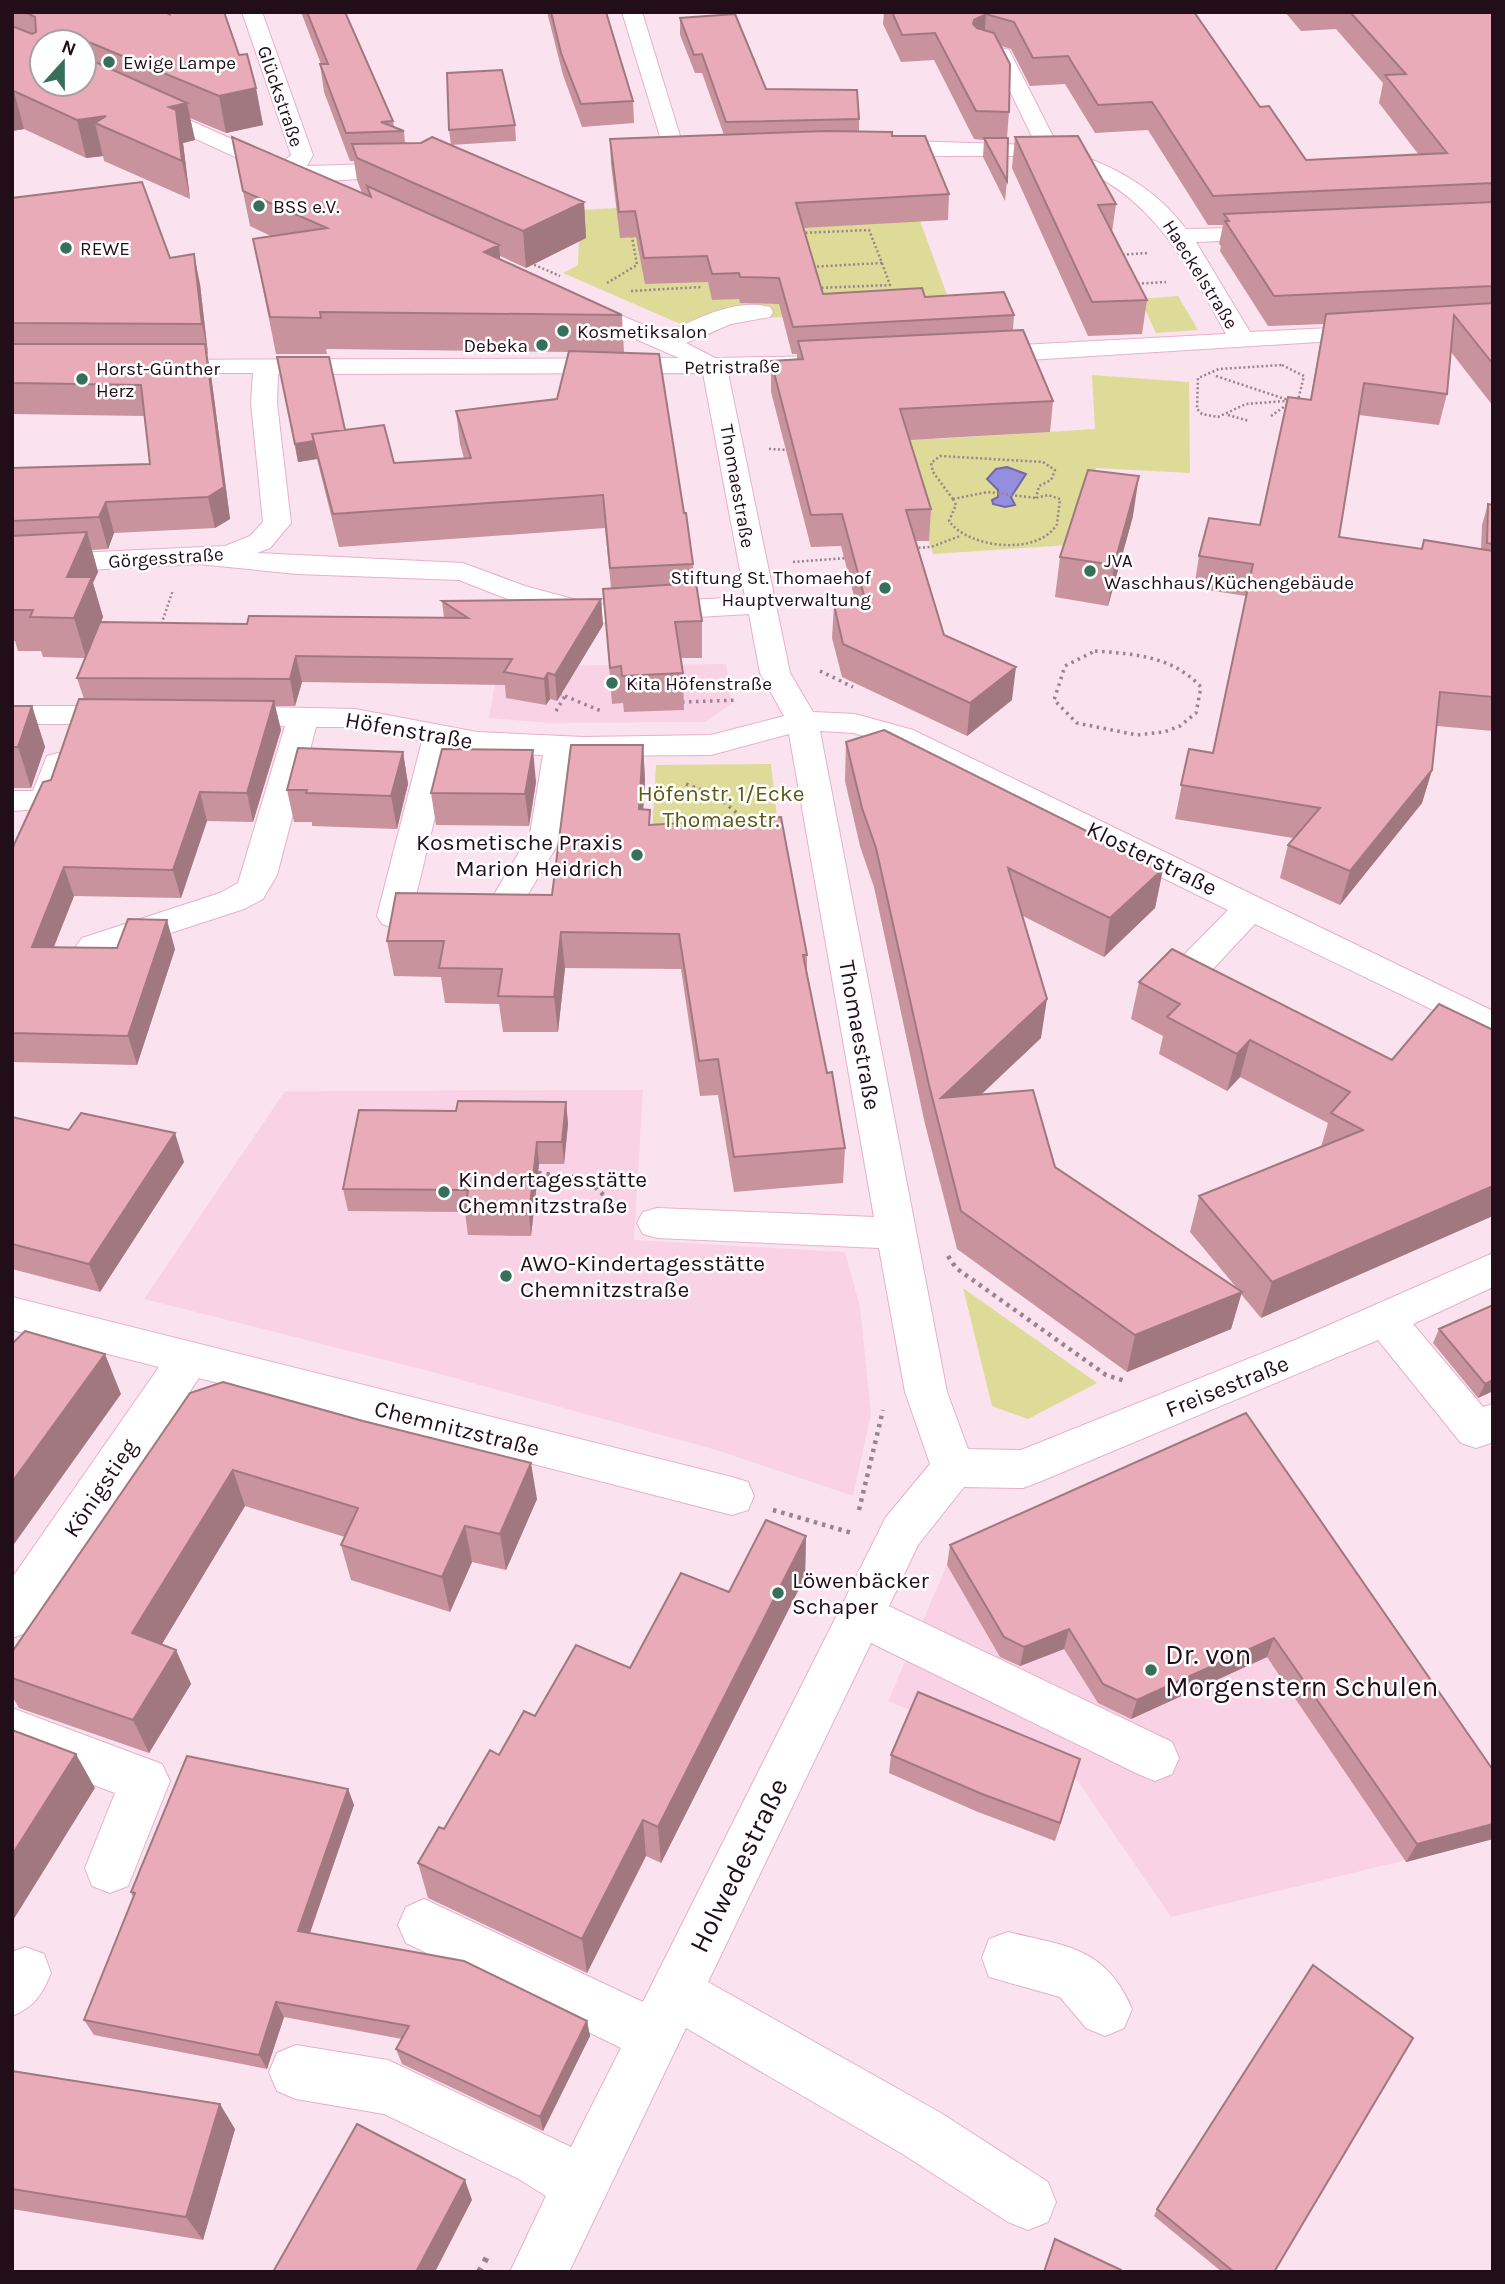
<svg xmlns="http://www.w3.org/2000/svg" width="1505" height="2284" font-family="Karla,sans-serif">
<rect width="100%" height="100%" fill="#fae3ee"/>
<!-- built -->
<path fill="#f9d2e6" d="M726 664 732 703 705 722 548 723 489 718 498 666Z
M643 1090 634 1240 845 1252 860 1307 871 1414 853 1496 720 1451 425 1370 144 1299 285 1091Z
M1239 1434 1493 1805V1839L1171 1917 1075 1777 888 1701 947 1565Z"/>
<!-- green -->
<path fill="#dedb99" d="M744 201 919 218 951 306 737 320 708 336 563 273 578 265 580 210Z
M1178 296 1198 330 1156 333 1140 299Z
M1092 375 1189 382 1190 473 1096 468 1093 497 1071 545 933 554 916 500 865 441 928 421 935 439 1095 429Z
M771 764 780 845 651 850 656 765Z
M963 1288 1097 1383 1028 1419 992 1406Z"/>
<!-- water -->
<path fill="#948ede" stroke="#7268a3" stroke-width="2" d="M1007 467 1026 474 1011 497 1015 505 1005 507 993 504 992 500 998 497V490L987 479 996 469Z"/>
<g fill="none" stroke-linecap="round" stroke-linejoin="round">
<defs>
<path id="minor" d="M242 12H262L313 155 307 166 408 163 416 165 419 170 416 175 328 181 276 176 77 84H84V74L91 76 283 162 291 155Z
M622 12H642L680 136 684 140 726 144 729 149 726 154 678 152 670 151 662 143Z
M983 43 1009 50 1059 148C1110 164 1153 185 1186 229L1281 227 1285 232 1281 237 1273 239 1196 242 1250 332 1372 326 1381 328 1384 333 1381 338 981 363 972 360 968 355 972 350 981 347 1226 334C1184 257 1143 180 1050 159 1029 154 1003 157 981 156 945 155 903 159 868 151L865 146 868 141 876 140 1036 145 994 58 976 53 973 49Z
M576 297 666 334C695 319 736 298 770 307L773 312 770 317 731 324 686 343 715 358 823 356 832 359 836 364 832 369 823 372 728 373 790 673 813 712 855 714 913 730 1493 1011V1039L1255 924 1198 985 1185 988 1172 985 1167 976 1172 967 1228 910 891 744 854 733 820 731 947 1392 968 1449 1021 1450 1295 1340 1493 1253V1287L1413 1324 1483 1407 1493 1404 1491 1443 1476 1448 1461 1443 1378 1340 1039 1482 1023 1488 964 1487 918 1545 889 1606 1172 1742 1179 1758 1172 1774 1155 1781 1138 1774 871 1643 708 1982 941 2113 1048 2182 1056 2202 1048 2222 1028 2230 1008 2222 901 2153 686 2028 569 2272H510L546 2196 517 2178 384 2114 296 2099 277 2091 269 2072 277 2053 296 2045 388 2060 571 2147 621 2048 406 1943 398 1925 406 1907 424 1899 643 2002 886 1517 930 1464 905 1392 879 1248 657 1238 643 1234 637 1223 643 1212 657 1208 874 1217 789 734 711 755 574 756 564 834 521 906 509 909 497 906 492 898 530 834 543 755 477 752 452 747 411 916 406 924 394 928 382 924 377 916 422 741 355 727H316L277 875 263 899 244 909 94 958 82 954 76 946 82 938 220 893 238 883 285 726 213 722 208 715 213 708 224 706 355 709 477 732 584 737 711 735 784 716 760 673 749 614 594 623 505 598 459 580 297 574 198 564 12 574V556L225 546 250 536 263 522 251 403 253 373H155L146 370 142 365 146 360 679 358 567 309 564 304 567 299ZM703 373 745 597 595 605 525 586 463 563 257 553 270 548 291 523 277 403 278 374Z
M12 706H126L137 708 142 715 137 722 126 724H12Z
M58 753 69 756 74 763 58 808 12 811V791H33L47 756Z
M12 1297 732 1477 748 1482 754 1496 748 1510 732 1515 199 1378 28 1632 12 1638V1578L159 1367 12 1330Z
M12 1708 162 1764 170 1781 128 1886 110 1893 92 1886 85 1868 115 1793 12 1754Z
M1008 1932C1066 1946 1106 1947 1132 2009L1124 2028 1105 2036 1086 2028 1060 1997 989 1977 982 1958 989 1939Z
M25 1947 44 1954 51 1973C42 1995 34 2007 12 2016V1952Z"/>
</defs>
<!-- minor casing -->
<use href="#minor" stroke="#e6b0cc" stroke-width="2"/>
<!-- path-far3 -->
<path stroke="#99838e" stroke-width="2.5" stroke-dasharray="2 2.5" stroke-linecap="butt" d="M801 233 869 230 882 263 809 267
M1118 255 1148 253
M530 263 560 276
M607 283 637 265 632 237
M1133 284 1166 282
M817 288 890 285 882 263
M631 291 702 287
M1282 365 1304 376 1298 400 1246 404 1218 417 1202 414 1197 409 1198 378 1219 369Z
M1216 376 1291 401
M1228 415 1249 421
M1271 416 1288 404
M769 449 788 450
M953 499 956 505 949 521C969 549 1039 556 1057 524L1060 499 1048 495 1036 498
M953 499 933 472 931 463 940 456 1043 462 1055 470 1051 480 1039 486 1036 498
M953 499 988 492 1036 498
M914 548 931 547 960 536
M793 562 847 558
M160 628 173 590"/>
<!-- path-far2 -->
<path stroke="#99838e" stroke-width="3.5" stroke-dasharray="2.5 4.5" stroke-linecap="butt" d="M1095 651C1135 654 1172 656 1201 687L1196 713 1180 726 1164 732 1137 735 1077 723 1054 700 1065 666Z
M820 671 853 687
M565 696 601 711
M682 702 738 700
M556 711 565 696 561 695
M686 784 715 795 748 822"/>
<!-- path-far1 -->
<path stroke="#99838e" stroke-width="4.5" stroke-dasharray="3.5 5" stroke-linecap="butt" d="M538 1173 580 1178 593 1185 617 1208
M948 1256 956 1268 1106 1375 1125 1381
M773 1510 852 1533
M859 1510 883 1410"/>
<!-- path -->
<path stroke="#99838e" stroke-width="6" stroke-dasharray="4.5 7" stroke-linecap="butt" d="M479 2272 487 2257"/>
<!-- minor -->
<use href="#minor" fill="#fff" fill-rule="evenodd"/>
</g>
<!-- wall -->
<path fill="#c8939d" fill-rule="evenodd" d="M12 12H224L239 55 256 88 263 125 226 133 190 118 195 140 183 143 190 199 104 161 103 156 86 158 24 129 12 131ZM42 42H84V84Z
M301 12H345L393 121 394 127 404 131 405 143 451 145 449 130 515 125 516 141 451 145 584 202 586 238 526 268 500 256V260L622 315 624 352 684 513 693 564 694 583 702 621V658H680L683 673 684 710 624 712 623 703 612 704 603 589 611 588 605 528 339 547 317 459 298 462 277 357 345 430 394 463 464 458 460 444 456 411 557 399 569 352 326 349 327 354H276L253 239 271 236 250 226 232 137 362 193 357 180 354 161H350L324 92 320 64H321Z
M547 12H606L633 101 634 123 582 127 563 75Z
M884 12H1194L1260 107 1306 160 1419 155 1379 103 1383 83 1336 29 1301 31 1285 12H1492L1493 13V406L1451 352 1447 394 1439 425 1359 415 1339 537 1421 549 1424 540 1481 549 1482 525 1488 504 1493 505V731L1437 726 1432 770 1422 803 1340 905 1280 878 1288 845 1293 838 1175 819 1189 749 1213 753 1246 596 1194 588 1199 556 1260 525 1310 400 1324 324 1268 326 1220 251 1221 246 1219 244 1223 225H1208L1148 130 1095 133 1065 84 1030 86 1011 49 1001 46 1009 112 1007 138V181L1005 201 983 157 984 140 974 139 934 60 901 62 883 24Z
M680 18 766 89 859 119V131L892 136 949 194 948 220 803 228 823 294 925 297 1014 315 1013 330 1053 401 1050 432 910 440 931 509 929 541H916L944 635 1012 700 967 736 842 677 832 638 834 605 856 604 841 546 811 547 771 392V361L797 360V354H792L779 304 740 303 739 299 712 300 708 282 645 284 636 237 620 238 611 164 610 139 724 135 702 73H695L680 35Z
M1015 137 1116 204 1112 232 1147 300 1142 334 1088 336 1012 168Z
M12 198 170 258 200 284 208 354H207L211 375 230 519 215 528 114 533 108 549 92 550 98 572 93 583 103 617 101 622 247 624 444 618 442 601 601 599 603 625 557 701 550 699 546 705 506 698 505 685 302 682 295 706H275L281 730 253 822 207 821 181 898 74 896 54 947 175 949 137 1065 12 1062V849L51 780 84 699 77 678 85 658 43 657 41 651H18L15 641H12V468L150 464 144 416 12 414Z
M1133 516 1108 606 1055 597 1060 557Z
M12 706H32L45 747 31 788H12Z
M846 742 1163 869 1155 908 1104 957 1023 916 1041 1038 982 1094 1055 1167 1236 1287 1190 1232 1199 1196 1321 1147 1328 1123 1240 1077 1227 1091 1159 1054 1163 1036 1131 1019 1139 982 1392 1060 1439 1004 1261 1318 1241 1294 1231 1329 1127 1372 957 1249 925 1124 874 887 860 846 845 781Z
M643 745 645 780 643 809 650 810V825L807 955V972L827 1073 845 1148 843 1183 734 1192 718 1095 700 1096 681 969 565 968 558 1032H503L499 1004 445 1003 441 977 394 976 387 941 552 895Z
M403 752 408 784 397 829 312 826V822H294L287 790Z
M536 782 529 826 436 825 431 793Z
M566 1102 568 1124 564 1164H539L531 1236 468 1235 465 1212 348 1211 343 1189 456 1111Z
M12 1117 184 1162 100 1292 12 1269Z
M1439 1329 1493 1391 1478 1398 1433 1343Z
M190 1393 537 1499 506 1570 472 1562 450 1612 351 1580 341 1545 345 1537 245 1506 162 1644 176 1650 191 1684 149 1753 19 1708 12 1696V1652Z
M1246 1413 1493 1770V1839L1406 1862 1267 1657 1131 1719 1098 1703 1064 1649 1020 1666 1000 1657 947 1565 950 1545Z
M806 1536 805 1577 661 1863 646 1856 587 1973 428 1898 418 1863 535 1716 630 1668 729 1592Z
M891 1755 1080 1759 1055 1841 978 1812 889 1773Z
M348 1789 354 1805 310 1933 587 2021 590 2036 543 2131 402 2064 396 2049 402 2039 284 2017 267 2069 94 2035 84 2020 133 1897 131 1892Z
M12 2071 235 2129 203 2240 12 2209Z
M1157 2209 1274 2272H1222L1154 2216Z"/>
<!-- shaded-wall -->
<path fill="#a27880" d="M986 14 984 40 971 51 974 20Z
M256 88 263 125 226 133 219 96Z
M12 91H14L24 129 12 131Z
M187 103 195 140 183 143 190 199 182 161 169 107Z
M106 116 95 123 103 156 86 158 77 120Z
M584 202 586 238 526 268 523 231Z
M499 245 502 280 484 252Z
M194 254 200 284 208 354 202 324Z
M205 344 211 375 230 519 215 528 208 497Z
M314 441 317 459 298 462 295 444Z
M1139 476 1133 516 1108 606 1114 565Z
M106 502 114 533 108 549 99 517Z
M87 532 98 572 93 583 103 617 86 658 74 618 67 577Z
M601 599 603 625 557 701 555 675Z
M296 656 302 682 295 706 290 679Z
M1016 667 1012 700 967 736 970 703Z
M548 673 550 699 546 705 544 679Z
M274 701 281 730 253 822 247 793Z
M32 706 45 747 31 788 18 747Z
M643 745 645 780 641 845 639 809Z
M533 750 536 782 529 826 525 794Z
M403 752 408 784 397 829 391 796Z
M1432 770 1422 803 1340 905 1350 871Z
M200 792 207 821 181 898 173 870Z
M64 867 74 896 42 976 32 947Z
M1163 869 1155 908 1104 957 1110 918Z
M167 920 175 949 137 1065 128 1036Z
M561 932 565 968 558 1032 554 997Z
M1047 999 1041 1038 941 1132V1098Z
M1250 1040 1240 1077 1227 1091 1237 1054Z
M566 1102 568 1124 564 1164 562 1142Z
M175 1133 184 1162 100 1292 89 1264Z
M537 1142 539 1164 531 1236 529 1214Z
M1493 1186V1216L1261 1318 1272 1282Z
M1242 1292 1231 1329 1127 1372 1135 1335Z
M105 1354 121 1394 12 1547V1482Z
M1493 1380V1391L1478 1398 1485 1384Z
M531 1463 537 1499 506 1570 500 1534Z
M233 1470 245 1506 148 1667 132 1633Z
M465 1526 472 1562 450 1612 442 1577Z
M806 1536 805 1577 661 1863 658 1827Z
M1069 1629 1064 1649 1020 1666 1024 1647Z
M1274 1638 1267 1657 1131 1719 1137 1700Z
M176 1650 191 1684 149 1753 133 1720Z
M76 1754 95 1788 12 1922V1855Z
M1080 1759 1075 1777 1055 1841 1060 1823Z
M348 1789 354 1805 305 1947 298 1931Z
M643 1820 646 1856 587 1973 582 1939Z
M1493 1824V1839L1406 1862 1417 1844Z
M276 2002 284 2017 267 2069 259 2055Z
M587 2021 590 2036 543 2131 540 2117Z
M220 2104 235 2129 203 2240 186 2217Z
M465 2180 472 2200 435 2272H416Z"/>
<!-- building -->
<path fill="#e8abb7" stroke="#a27880" stroke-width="2" d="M25 12H165L169 14 168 12H224L239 55 247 54 256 88 219 96 74 36 73 42H42V84H84V57L187 103 169 107 176 110 182 161 95 123 106 116 77 120 14 91H12V26L32 34 36 32 35 17Z
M307 12H345L393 121 381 122 404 131 346 133 320 64H328Z
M551 12H606L633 101 581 104 561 53Z
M892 12H1194L1260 107 1269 106 1306 160 1447 153 1385 75 1406 74 1350 12H1492L1493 13V183L1213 196 1152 102 1098 105 1068 56 1033 58 1014 22 986 14 974 20 973 24 977 28 994 33 1010 64 1009 112 976 111 935 33 902 35Z
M735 14 766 89 857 90 859 119 726 122 702 54 694 55 680 18Z
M502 70 515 125 449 130 447 73Z
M826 131 892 132V136H925L949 194 796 203 823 294 922 288 925 297 1004 292 1014 315 793 327 779 278 740 277 739 273 712 274 707 256 644 258 635 211 619 212 610 139Z
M1078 136 1116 204 1098 205 1147 300 1092 302 1015 137Z
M232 137 371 197 367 186 499 245 484 252 622 315 320 312 321 318 270 317 253 239 327 228 243 191Z
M432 137 584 202 523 231 357 158 352 144 421 143Z
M984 138H1008L1007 181Z
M142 182 170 258 194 254 202 324 12 323V198Z
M1493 202V286L1274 296 1225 221H1229L1224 214Z
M1493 303V364L1454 315 1447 394 1364 383 1339 537 1422 549 1424 540 1493 551V697L1440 692 1432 770 1350 871 1288 845 1320 808 1181 785 1189 749 1213 753 1253 564 1199 556 1209 518 1260 525 1288 397 1311 400 1326 314Z
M1023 330 1053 401 900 409 931 509 906 510 944 635 1016 667 970 703 843 644 834 605 866 603 842 514 811 515 771 361 803 359 798 341Z
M12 344H205L224 487 208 497 106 502 99 517 12 521V468L150 464 141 385 12 383Z
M569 351 659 354 684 513H686L693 564 610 568 603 495 333 514 312 434 384 425 394 463 471 458 456 411 557 399Z
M277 357H329L345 430 312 434 314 441 295 444Z
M1088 470 1139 476 1114 565 1060 557Z
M1488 504 1493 505V544L1487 543Z
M87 532 67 577H92L74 618 30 617 33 610H12V536Z
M696 583 702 621 675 622 683 673 622 676 621 666 610 668 603 589Z
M601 599 555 675 548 673 544 679 504 672 512 659 296 656 290 679 77 678 100 622 247 624 249 616 468 618 442 601Z
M79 699 274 701 247 793 200 792 173 870 64 867 32 947 117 948 128 919 167 920 128 1036 12 1033V849L43 782 51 780Z
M12 706H32L18 747H12Z
M884 730 1163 869 1110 918 1008 868 1047 999 941 1098 1033 1090 1055 1167 1242 1292 1135 1335 961 1211 929 1085 876 848 862 808 846 742Z
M571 745H643L639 809 650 810 649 825 781 817 807 955H803L827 1073 832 1072 845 1148 734 1157 718 1059 699 1061 679 934 561 932 554 997 498 996 502 969 439 968 444 941H387L396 893 552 895Z
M298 748 403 752 391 796 306 793 307 790H287Z
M442 749 533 750 525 794 431 793Z
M1172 949 1392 1060 1439 1004 1493 1030V1186L1272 1282 1199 1196 1363 1130 1331 1113 1350 1092 1250 1040 1237 1054 1167 1017 1180 1004 1139 982Z
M458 1101 566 1102 562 1142H537L529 1214 465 1213 468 1190 343 1189 359 1110 456 1111Z
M81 1113 175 1133 89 1264 12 1244V1117L69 1130Z
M1493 1305V1380L1485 1384 1439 1329Z
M25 1331 105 1354 12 1482V1344Z
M223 1382 363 1421 531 1463 500 1534 465 1526 442 1577 341 1545 358 1508 233 1470 132 1633 176 1650 133 1720 12 1678V1652L190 1393Z
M1246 1413 1493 1770V1824L1417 1844 1274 1638 1137 1700 1103 1684 1069 1629 1024 1647 1004 1637 950 1545Z
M766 1520 806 1536 658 1827 643 1820 582 1939 418 1863 439 1827 444 1829 490 1750 499 1755 524 1711 535 1716 576 1645 630 1668 681 1573 729 1592Z
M918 1692 1080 1759 1060 1823 982 1794 891 1755Z
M12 1730 76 1754 12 1855Z
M187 1756 348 1789 298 1931 464 1961 587 2021 540 2117 396 2049 409 2026 276 2002 259 2055 84 2020 135 1893 131 1892Z
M1313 1965 1413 2038 1274 2272H1234L1157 2209Z
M12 2071 220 2104 186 2217 12 2189Z
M357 2124 465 2180 416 2272H273Z
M1055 2239 1121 2270V2272H1044Z"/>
<!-- markers -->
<g fill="#36705a" stroke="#fff" stroke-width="2.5">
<circle cx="109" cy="62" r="7"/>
<circle cx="259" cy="206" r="7"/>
<circle cx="66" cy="248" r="7"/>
<circle cx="563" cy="331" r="7"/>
<circle cx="542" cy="345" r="7"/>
<circle cx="82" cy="379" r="7"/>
<circle cx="1090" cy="571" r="7"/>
<circle cx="885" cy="588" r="7"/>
<circle cx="612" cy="683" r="7"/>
<circle cx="637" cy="855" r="7"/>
<circle cx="444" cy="1192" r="7"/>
<circle cx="506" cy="1276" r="7"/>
<circle cx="778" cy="1593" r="7"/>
<circle cx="1151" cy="1670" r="7"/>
</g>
<g text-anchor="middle" stroke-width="5" stroke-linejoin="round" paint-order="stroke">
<!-- far-poi labels -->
<g font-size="19" fill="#210e19" stroke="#fff" text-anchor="start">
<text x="123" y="69">Ewige Lampe</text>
<text x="273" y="213">BSS e.V.</text>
<text x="80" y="255">REWE</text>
<text x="577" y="338">Kosmetiksalon</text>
<text x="528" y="352" text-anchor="end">Debeka</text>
<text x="96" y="375">Horst-Günther<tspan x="96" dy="22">Herz</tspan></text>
<text x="1104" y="567">JVA<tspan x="1104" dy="22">Waschhaus/Küchengebäude</tspan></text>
<text x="871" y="584" text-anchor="end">Stiftung St. Thomaehof<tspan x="871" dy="22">Hauptverwaltung</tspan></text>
<text x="626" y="690">Kita Höfenstraße</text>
</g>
<!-- far-street labels -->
<g font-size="19" fill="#210e19" stroke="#fff">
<text transform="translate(281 96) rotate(71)" y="7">Glückstraße</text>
<text transform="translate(1201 274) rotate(58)" y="7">Haeckelstraße</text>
<text transform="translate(732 366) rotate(-1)" y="7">Petristraße</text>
<text transform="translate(738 486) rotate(80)" y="7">Thomaestraße</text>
<text transform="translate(166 557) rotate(-4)" y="7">Görgesstraße</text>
</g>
<!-- street labels -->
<g font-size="23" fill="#210e19" stroke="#fff">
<text transform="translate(409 730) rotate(10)" y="8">Höfenstraße</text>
<text transform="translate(1152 858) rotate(26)" y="8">Klosterstraße</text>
<text transform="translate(860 1035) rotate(80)" y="8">Thomaestraße</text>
<text transform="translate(1227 1386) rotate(-22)" y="8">Freisestraße</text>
<text transform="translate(457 1428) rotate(14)" y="8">Chemnitzstraße</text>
<text transform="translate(100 1488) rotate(-56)" y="8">Königstieg</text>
</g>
<!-- park labels -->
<g font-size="23" fill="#5e5a14" stroke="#fff">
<text x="721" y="801">Höfenstr. 1/Ecke<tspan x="721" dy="26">Thomaestr.</tspan></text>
</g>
<!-- poi labels -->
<g font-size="23" fill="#210e19" stroke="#fff" text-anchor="start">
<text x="623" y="850" text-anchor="end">Kosmetische Praxis<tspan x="623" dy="26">Marion Heidrich</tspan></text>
<text x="458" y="1187">Kindertagesstätte<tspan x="458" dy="26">Chemnitzstraße</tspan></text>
<text x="520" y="1271">AWO-Kindertagesstätte<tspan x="520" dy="26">Chemnitzstraße</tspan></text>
<text x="792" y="1588">Löwenbäcker<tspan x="792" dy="26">Schaper</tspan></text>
</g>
<!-- near-poi labels -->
<g font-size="28" fill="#210e19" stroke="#fff" text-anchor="start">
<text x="1165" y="1664">Dr. von<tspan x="1165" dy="32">Morgenstern Schulen</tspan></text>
</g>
<!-- near-street labels -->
<g font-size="28" fill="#210e19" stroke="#fff">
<text transform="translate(738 1865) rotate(-64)" y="10">Holwedestraße</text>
</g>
</g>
<!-- border -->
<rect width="1505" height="2284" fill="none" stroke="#210e19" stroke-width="28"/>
<!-- north arrow -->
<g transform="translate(63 63) rotate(21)"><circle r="33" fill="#ffffff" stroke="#a69fa3" stroke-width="2"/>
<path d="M0-5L12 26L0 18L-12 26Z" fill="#36705a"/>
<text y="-10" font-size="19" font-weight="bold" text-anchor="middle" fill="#210e19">N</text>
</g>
</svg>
